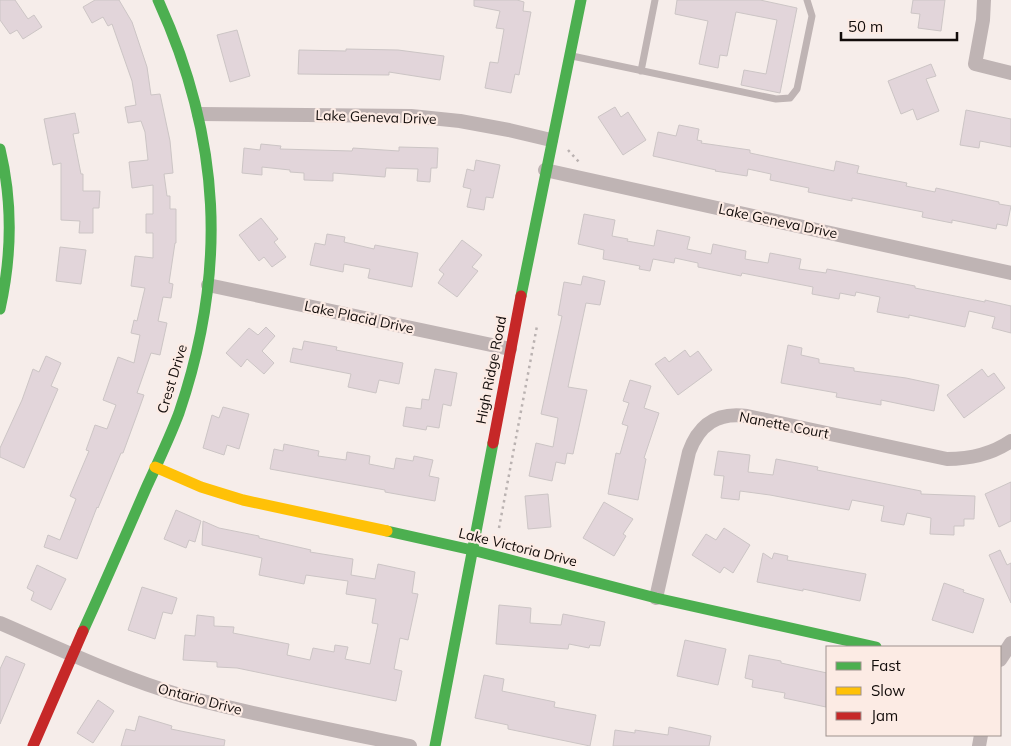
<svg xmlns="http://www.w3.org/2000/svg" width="1011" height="746" font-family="Mulish,sans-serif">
<rect width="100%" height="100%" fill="#f6edea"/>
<!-- building -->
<path fill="#e2d5da" stroke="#ccc5c5" d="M0 0H15L28 19 34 15 42 27 23 39 17 30 10 34 0 20Z
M95 0H119L132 22 147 67 151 95 160 94 170 141 173 173 164 174 167 196H170V209H176V243H175L169 283 173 284 171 298 163 297 158 321 167 323 160 355 151 353 137 393 144 395 138 412 123 453H121L98 508 97 507 77 559 44 547 48 535 60 540 76 499 70 496 89 451 86 450 95 425 107 429 116 405 103 400 118 357 134 363 140 335 131 333 134 320 137 321 145 288 131 286 135 256 153 258V233H146V214H153V185L132 188 129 162 148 160 145 132 141 121 128 123 125 107 136 105 132 81 112 24 108 26 103 17 92 23 83 7Z
M474 0H517L524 2 523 11 531 12 519 75 515 74 511 93 485 88 490 62 498 63 504 29 496 28 500 11 474 6Z
M677 0H760L797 8 780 93 741 85 744 70 766 74 777 20 736 12 727 56 720 55 718 68 699 64 708 21 675 14Z
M913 0H945L941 31 918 28 920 14 911 13Z
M237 30 250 76 230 82 217 35Z
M346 49 398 50 444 56 440 80 389 72V75L298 74 299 50 346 51Z
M931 64 936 76 926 79 939 111 917 120 913 109 901 114 888 81Z
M615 107 621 117 628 112 646 140 623 155 598 117Z
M966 110 1011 119V147L980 141 979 148 960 145Z
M75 113 79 133 73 134 81 174H83V191H100L99 208H93V233H79L80 221 61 220V163L53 165 44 119Z
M679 125 699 129 697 140 702 141 701 143 750 150V153L834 171 836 161 859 166 857 173 907 183 906 186 935 192 936 188 999 202V204L1011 206 1007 226 997 224 996 229 952 220V223L922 217 923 212 852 198V201L808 192 809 188 770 180 771 174 748 169 747 176 715 171 716 170 653 156 658 132 676 136Z
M261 144 281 146 280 149 352 151 353 148 399 151V147L438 148 437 168H431L430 182 417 181 418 169 386 168 385 177 333 173V181L304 180V173L290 172V170L262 167V175L242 173 244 148 260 150Z
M476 160 500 165 493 198 486 197 484 210 467 207 471 189 463 187 467 169 474 171Z
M584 214 615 220 612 236 628 239 627 241 654 246 657 230 690 237 687 249 711 254 713 244 746 251 745 259 768 263 770 253 801 259 799 269 826 273 827 269 915 286V288L985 302V300L1011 306V333L992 328 995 317 969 311 965 327 909 315V318L877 312 880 297 856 292 855 296 840 293 839 299 812 294 813 287 742 273 741 276 698 267V263L675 258 674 263 653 259 650 271 639 269 640 266 603 259 604 250 578 244Z
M261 218 278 239 274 242 286 257 272 267 264 257 259 261 239 235Z
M327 234 345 237 344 242 374 249 375 245 418 253 412 287 368 278 370 269 344 264 343 272 310 265 315 243 325 245Z
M462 240 482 255 472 267 478 271 457 297 438 283 444 274 439 270Z
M60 247 86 250 81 284 56 281Z
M583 276 605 281 600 305 586 303 568 387 587 390 573 454 567 453 565 464 556 462 552 481 529 476 536 443 553 447 558 418 541 414 562 316 558 315 564 282 581 285Z
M266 327 275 336 262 351 274 363 264 374 247 359 241 367 226 353 249 328 258 335Z
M304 341 337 347 336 350 403 363 399 384 379 380 376 393 348 387 351 374 290 362 293 348 302 350Z
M788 345 802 348 801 355 819 359V363L854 368V371L906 378 939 385 934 411 881 400V405L836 397 837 393 781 383Z
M685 350 690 357 698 351 712 370 678 395 655 364 665 357 669 362Z
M46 356 61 363 51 386 58 389 24 468 0 457V448L22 400 33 369 39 372Z
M435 369 457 373 451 406 443 404 439 428 427 426 426 430 403 426 406 407 421 409 422 399 429 400Z
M982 369 988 377 994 373 1005 388 964 418 947 395Z
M630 380 651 386 644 408 659 413 644 458 646 459 638 500 608 494 616 453 620 454 628 426 622 424 629 403 623 401Z
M223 407 249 414 239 449 227 445 224 455 203 448 212 415 219 418Z
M284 444 319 451 318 456 346 460 347 452 370 456 369 464 394 469 396 458 413 461 414 456 433 460 429 476 439 478 435 501 385 492V490L270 469 274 449 283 451Z
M718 451 750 455 748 472 773 475 776 459 818 467 817 470 921 491V494L975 496 974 519H964V526H954V535L930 534 931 518 907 513 904 525 881 521 884 506 852 500 849 510 770 495 740 491 739 500 721 498 724 476 714 475Z
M1011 482V521L999 527 985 494Z
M548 494 551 527 528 529 525 496Z
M604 502 633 519 623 534 626 536 614 556 583 538Z
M176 510 201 521 195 542 189 540 186 548 164 539Z
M203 521 219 528 259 536V538L311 550 310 552 353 559 351 575 375 579 378 564 415 572 412 593 418 594 408 640 400 638 394 669 402 671 396 701 237 668 217 667V662L183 660 185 635 195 636 197 615 214 617V626L234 627 233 633 289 644 287 655 310 660 313 648 334 652 335 645 348 647 345 659 370 664 378 624 372 623 376 599 346 594 348 581 306 575 304 584 259 575 262 558 202 545Z
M724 528 750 545 733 573 724 567 720 573 692 555 706 534 716 540Z
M1000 550 1007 565 1011 563V603L989 555Z
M763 553 772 559 774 553 788 556 787 560 866 574 860 601 803 589V591L757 582Z
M37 565 66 579 51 610 31 600 34 592 27 588Z
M944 583 964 590 963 592 984 599 973 633 932 620Z
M142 587 177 598 172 614 163 612 155 639 128 630Z
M499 605 531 608 530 623 561 625 563 614 605 622 600 646 590 645 589 648 569 644 568 649 496 644Z
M685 640 726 649 718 685 677 676Z
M749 655 781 661V663L827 673 826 707 784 698 785 693 752 687 753 680 745 678Z
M6 656 25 664 0 724V669Z
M484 675 504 679 502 691 555 702 554 707 596 715 590 746 508 729V725L475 718Z
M98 700 114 711 93 743 77 733Z
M139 716 172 726 171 729 225 740 224 746H121L126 729 135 731Z
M669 727 711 736 709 746H613L615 730 635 733V730L668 735Z"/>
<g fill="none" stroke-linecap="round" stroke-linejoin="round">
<!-- path -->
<path stroke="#bab2b1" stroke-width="2.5" stroke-dasharray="2.5 4" stroke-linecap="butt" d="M568 150 579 162
M499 528 537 326"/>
<!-- lane -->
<path stroke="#bfb4b4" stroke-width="7" d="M572 56 776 99 790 98 797 89 812 16 807 0
M641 71 655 0"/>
<!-- street -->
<path stroke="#bfb4b4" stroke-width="14" d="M984 0 983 20 975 64 1011 73
M199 114 411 116 460 121 509 130 551 140
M545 170 1011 273
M208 285 510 349
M656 598 689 452C699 424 718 412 747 416L947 459C971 459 992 454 1011 441
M0 623C60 649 120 678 183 696 258 716 334 730 410 746
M1000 660 1011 643
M979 746 981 735"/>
<!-- fast -->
<path stroke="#4caf50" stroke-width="11" d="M0 149C13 203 12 255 0 309
M521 296 581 0
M387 531 472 550 656 598 876 647
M83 631C105 583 126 534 147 486 158 462 170 437 179 413 228 269 221 138 158 0
M435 746 493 443"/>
<!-- slow -->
<path stroke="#ffc107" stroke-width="11" d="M155 467 201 487 243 500 387 531"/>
<!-- jam -->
<path stroke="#c62828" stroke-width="11" d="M493 443 521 296
M33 746 83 631"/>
</g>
<g text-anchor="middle" stroke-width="4.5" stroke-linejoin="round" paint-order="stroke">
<!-- street labels -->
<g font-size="14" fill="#120c0a" stroke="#fcebe4">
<text transform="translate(376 117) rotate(2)" y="5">Lake Geneva Drive</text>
<text transform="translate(778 221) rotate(12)" y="5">Lake Geneva Drive</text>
<text transform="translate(359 317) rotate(12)" y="5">Lake Placid Drive</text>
<text transform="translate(491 370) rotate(-79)" y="5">High Ridge Road</text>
<text transform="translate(172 379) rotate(-73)" y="5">Crest Drive</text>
<text transform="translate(784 425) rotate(11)" y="5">Nanette Court</text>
<text transform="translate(518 547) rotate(14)" y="5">Lake Victoria Drive</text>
<text transform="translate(200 699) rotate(15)" y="5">Ontario Drive</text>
</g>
</g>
<!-- legend -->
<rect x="826" y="646" width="175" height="90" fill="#fcebe4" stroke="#9e928d"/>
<rect x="836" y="662" width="25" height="8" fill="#4caf50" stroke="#9e928d"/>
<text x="871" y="671" font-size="15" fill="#120c0a">Fast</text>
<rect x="836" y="687" width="25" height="8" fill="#ffc107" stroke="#9e928d"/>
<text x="871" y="696" font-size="15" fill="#120c0a">Slow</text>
<rect x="836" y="712" width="25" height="8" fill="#c62828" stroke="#9e928d"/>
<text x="871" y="721" font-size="15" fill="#120c0a">Jam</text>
<!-- scale -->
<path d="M841 32v8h116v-8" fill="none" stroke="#120c0a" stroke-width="2.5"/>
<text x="848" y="32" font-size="15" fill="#120c0a" stroke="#fcebe4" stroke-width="4" paint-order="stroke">50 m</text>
</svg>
